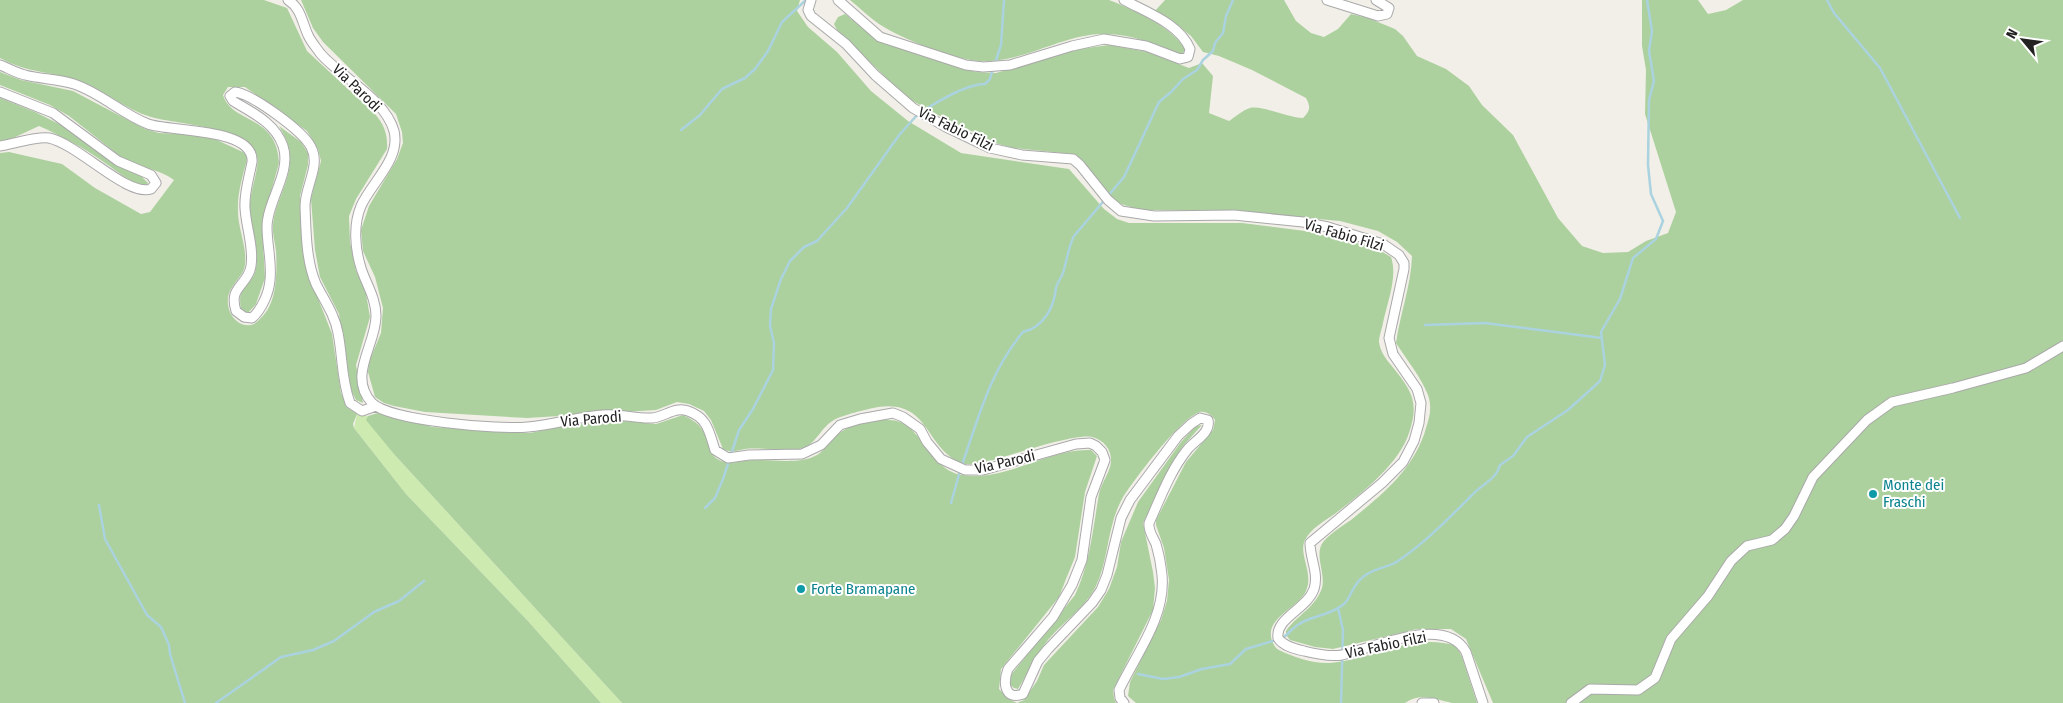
<svg xmlns="http://www.w3.org/2000/svg" width="2063" height="703" font-family="'Fira Sans Condensed',sans-serif">
<rect width="100%" height="100%" fill="#f2efe9"/>
<!-- grass -->
<path fill="#cdebb0" d="M357 414 368 416 367 420 393 453 622 703H601L527 620 406 494 354 428Z"/>
<!-- forest -->
<path fill="#add19e" d="M0 0H264L287 8 307 51 375 114C384 124 388 135 387 149L356 199 349 216 350 242 356 271 365 288 370 317 356 365 363 403 356 400 351 390 339 314 320 277 315 250 311 199 321 161 318 149 307 131 245 87H228L223 95C232 124 277 114 279 163L262 224 265 278 256 304 248 313 241 309C236 284 253 287 256 268 260 249 250 228 250 208 249 193 260 168 257 156 251 127 174 124 151 117 124 109 102 88 76 80 49 71 27 73 0 58Z
M301 0H800L797 11 808 27 837 52 871 91 908 121 961 153 1069 169 1104 209 1117 219 1129 223H1242L1305 231 1374 247 1391 257C1398 277 1387 303 1383 323 1382 329 1379 336 1379 342 1380 351 1386 359 1391 365 1411 390 1420 401 1409 433 1399 464 1362 493 1336 513 1326 520 1311 528 1305 540 1298 554 1314 573 1306 591 1298 609 1264 617 1272 641 1274 645 1275 648 1279 650 1293 657 1314 664 1330 663 1373 660 1412 632 1456 646L1462 657 1477 703C1469 703 1459 703 1452 703 1436 700 1421 692 1405 703H1136L1128 696 1130 682 1161 620 1167 601 1169 580 1164 548 1156 525V520L1186 462 1213 430 1215 420C1212 415 1206 411 1200 412 1181 417 1133 481 1122 499 1107 526 1109 559 1096 586 1085 608 1063 622 1048 640 1036 655 1028 672 1018 689L1014 688 1010 685 1011 675 1075 595C1090 564 1093 528 1099 494 1101 483 1110 473 1111 462 1112 450 1104 440 1092 437 1073 433 1000 459 977 465 972 464 966 465 962 463 925 449 930 399 878 407 867 409 843 415 834 420 821 427 817 443 803 448 792 452 760 447 745 449 737 451 731 453 723 449L711 420 704 411 689 404 677 402 656 410 527 418 425 412 394 406 384 403 375 397 368 372 369 362 381 333 383 308 375 277 363 251 361 230 369 206 397 159 403 143 402 132 396 114 323 42 313 28Z
M850 0H1109C1132 9 1175 28 1185 50L1182 54H1179C1155 44 1129 33 1102 34 1060 35 1022 64 979 61 954 59 901 39 879 24 869 17 860 8 850 0Z
M1165 0H1284L1296 21 1311 33 1324 37 1338 29 1351 14 1368 18 1395 29 1403 36 1417 56 1446 69 1469 86 1482 105 1513 135 1558 218 1582 246 1603 253 1628 252 1646 241 1668 233 1676 212 1645 114 1646 70 1642 46V0H1698L1708 14 1726 10 1743 0H2063V703H1493L1466 639 1451 629H1417L1333 649 1315 647 1290 640 1286 635V631C1297 615 1315 608 1322 588 1326 573 1313 553 1324 541 1331 533 1342 526 1351 520 1383 494 1415 468 1426 428 1430 416 1432 407 1428 395 1421 377 1406 359 1396 343 1400 314 1411 286 1412 256L1397 242 1378 231 1340 221 1229 211 1141 210 1124 205 1115 201 1080 158 1072 154 1014 148 998 144 936 114 906 97 837 30 834 24 838 17 845 14 877 40 976 72 996 73 1080 49 1109 45 1148 52 1189 68 1202 63 1213 76 1209 113 1229 121C1235 117 1243 110 1250 108 1262 105 1288 118 1303 118 1310 111 1311 107 1306 98L1252 70 1219 56 1203 52 1191 36 1170 19 1154 12Z
M0 72 21 80 73 91 145 129 159 133 198 135 217 140 245 153 247 159C243 176 237 193 238 211 238 229 247 246 245 264 244 279 226 285 228 304 229 317 241 329 254 324 259 321 267 312 269 307 277 293 277 266 276 251 275 242 272 233 273 224 275 203 289 183 290 162 291 148 286 138 279 126L301 142 308 153V165L300 196 301 228 306 268 332 334 341 393 348 408 357 414 353 424 354 428 406 494 527 620 601 703H0V153L9 152 62 164 95 188 141 214 150 212 174 180C159 169 141 168 125 160L69 116 50 105 0 85Z
M0 98 35 112 61 125 116 162 141 176 148 183 145 188C129 181 118 172 105 163 84 148 62 136 39 126L9 140 0 141Z
M381 412 432 427 530 433 559 427 613 420 656 424 683 415C689 418 697 422 701 428 709 438 706 453 719 460 731 466 741 460 753 460 771 459 800 465 817 455 825 450 831 441 838 434 851 424 873 419 889 420 922 420 927 469 962 475 1007 482 1047 448 1091 450L1097 456 1085 492 1075 557 1066 579 1059 597 1001 669 999 689 1009 699 1017 703 1024 700 1037 681 1044 665 1098 607 1109 589 1117 567 1121 542 1138 502 1181 442 1196 426 1202 425 1183 446 1174 460 1143 523 1153 572 1155 588 1153 610 1113 690 1114 698 1116 703H622L393 453 366 420 368 416Z"/>
<g fill="none" stroke-linecap="round" stroke-linejoin="round">
<!-- stream -->
<path stroke="#aad3df" stroke-width="2.5" d="M1827 0 1834 13 1880 68 1960 218
M995 63 1001 45 1004 0
M923 111C938 101 967 84 985 84L990 79 993 68
M681 130 700 115 722 89 745 78 755 69 768 51 782 22 806 0
M1425 325 1485 323 1602 338
M962 465C978 419 990 371 1023 332 1044 327 1054 307 1056 288 1057 283 1061 278 1063 273 1067 260 1068 248 1074 236L1124 177 1159 102 1171 92 1183 79 1197 70 1203 60 1213 51 1215 43 1223 33 1226 16 1233 0
M951 503 960 471
M99 505 105 539 147 615 161 627 169 645 170 654 185 703
M705 508 715 498 723 479 739 430 753 409 773 370 774 343 770 326 771 309 781 279 790 261 804 247 817 241 847 208 900 134 918 114
M1338 608 1343 630 1341 703
M1281 639C1288 635 1292 628 1299 624 1313 615 1330 616 1344 604 1351 598 1352 585 1363 577 1373 568 1388 568 1398 561 1426 542 1448 519 1472 495 1482 484 1496 480 1500 465L1513 456 1527 437 1568 410 1600 381 1605 365 1601 332 1620 299 1633 258 1656 239 1663 221 1651 194 1648 165 1649 100 1654 81 1649 51 1652 31 1647 0
M1138 674 1163 679 1179 677 1202 669 1230 664 1246 649 1276 640
M216 703 281 657 313 650 334 641 374 612 399 601 424 581"/>
<defs>
<path id="minor" d="M288 0C301 8 302 22 308 35 311 42 316 47 320 53 340 77 385 98 394 131 401 159 371 183 361 206 353 225 355 249 361 268 366 284 376 298 376 316 376 345 347 376 372 403 390 421 501 430 528 427 553 425 577 417 602 415 619 413 636 419 652 418 665 417 675 406 688 411 708 418 709 432 715 450L728 458 749 455 802 454 821 445 840 425 860 419 893 413 903 417 920 429 927 442 941 459 965 470H983L1076 444 1090 443 1096 446 1102 452 1105 460 1091 497 1082 560 1072 585 1053 617 1008 669C1003 682 1004 701 1023 694L1038 661 1048 649 1092 603 1101 590 1107 575 1121 518 1130 500 1178 436 1191 424 1200 418 1208 420C1211 433 1194 441 1187 450 1170 471 1160 499 1149 523 1148 531 1153 537 1156 544 1159 554 1161 565 1162 575 1166 617 1136 654 1119 690L1120 698 1124 703
M811 0 808 10 811 16 846 44 875 75 913 108 946 127 990 148 1022 155 1073 159 1080 165 1108 200 1121 211 1154 216 1234 215 1303 222 1328 227 1383 244 1399 255 1404 263V269L1389 338 1393 354 1417 389 1421 403 1419 423 1414 441 1403 462 1382 483 1310 543C1310 559 1319 573 1314 589 1307 609 1275 618 1278 638 1283 646 1295 649 1304 651 1316 654 1330 657 1342 655 1374 648 1445 614 1466 652L1483 703
M838 0 880 37 966 65 983 67 1010 65 1072 46 1104 39 1146 46 1180 59 1188 57 1190 49C1180 24 1146 12 1124 0
M1327 0 1378 16 1387 14 1389 8 1376 0
M0 65C8 68 16 73 25 75 41 79 58 79 74 84 101 93 122 114 148 124 169 132 255 127 252 162 249 178 244 193 245 208 246 227 254 247 251 266 248 286 228 286 236 311L244 317 252 318C262 309 269 293 270 280 272 263 267 245 267 227 267 201 292 172 283 146 275 123 253 113 233 101L230 96 235 92C252 94 303 131 311 147 321 166 305 186 305 206 306 231 306 261 316 284 324 300 335 315 338 333 343 358 341 378 350 403L362 411 376 406
M0 92 53 113 118 161 151 175 156 183 151 189C127 197 78 144 49 138 38 136 12 144 0 146
M1422 703H1434
M1571 703 1590 689 1638 690 1655 678 1671 639 1708 596 1731 561 1747 546 1772 540 1785 529 1794 516 1813 477 1867 420 1892 402 1953 388 2026 368 2063 346"/>
</defs>
<!-- minor casing -->
<use href="#minor" stroke="#a9a9a9" stroke-width="11"/>
<!-- minor -->
<use href="#minor" stroke="#fff" stroke-width="9"/>
</g>
<!-- markers -->
<g fill="#0f9aa8" stroke="#fff" stroke-width="2">
<circle cx="1873" cy="494" r="5"/>
<circle cx="801" cy="589" r="5"/>
</g>
<g text-anchor="middle" stroke-width="4" stroke-linejoin="round" paint-order="stroke">
<!-- street labels -->
<g font-size="15" fill="#222" stroke="#fff">
<text transform="translate(357 88) rotate(44)" y="5">Via Parodi</text>
<text transform="translate(956 129) rotate(26)" y="5">Via Fabio Filzi</text>
<text transform="translate(1344 235) rotate(16)" y="5">Via Fabio Filzi</text>
<text transform="translate(591 419) rotate(-5)" y="5">Via Parodi</text>
<text transform="translate(1005 462) rotate(-13)" y="5">Via Parodi</text>
<text transform="translate(1386 645) rotate(-12)" y="5">Via Fabio Filzi</text>
</g>
<!-- culture labels -->
<g font-size="15" fill="#0d838f" stroke="#fff" text-anchor="start">
<text x="1883" y="490">Monte dei<tspan x="1883" dy="17">Fraschi</tspan></text>
<text x="811" y="594">Forte Bramapane</text>
</g>
</g>
<!-- north arrow -->
<g transform="translate(2023 40) rotate(299)" stroke="#ffffff" stroke-width="4" paint-order="stroke">
<path d="M0-4L9 19L0 12L-9 19Z" fill="#222222"/>
<text y="-8" font-size="14" font-weight="bold" text-anchor="middle" fill="#222222">N</text>
</g>
</svg>
